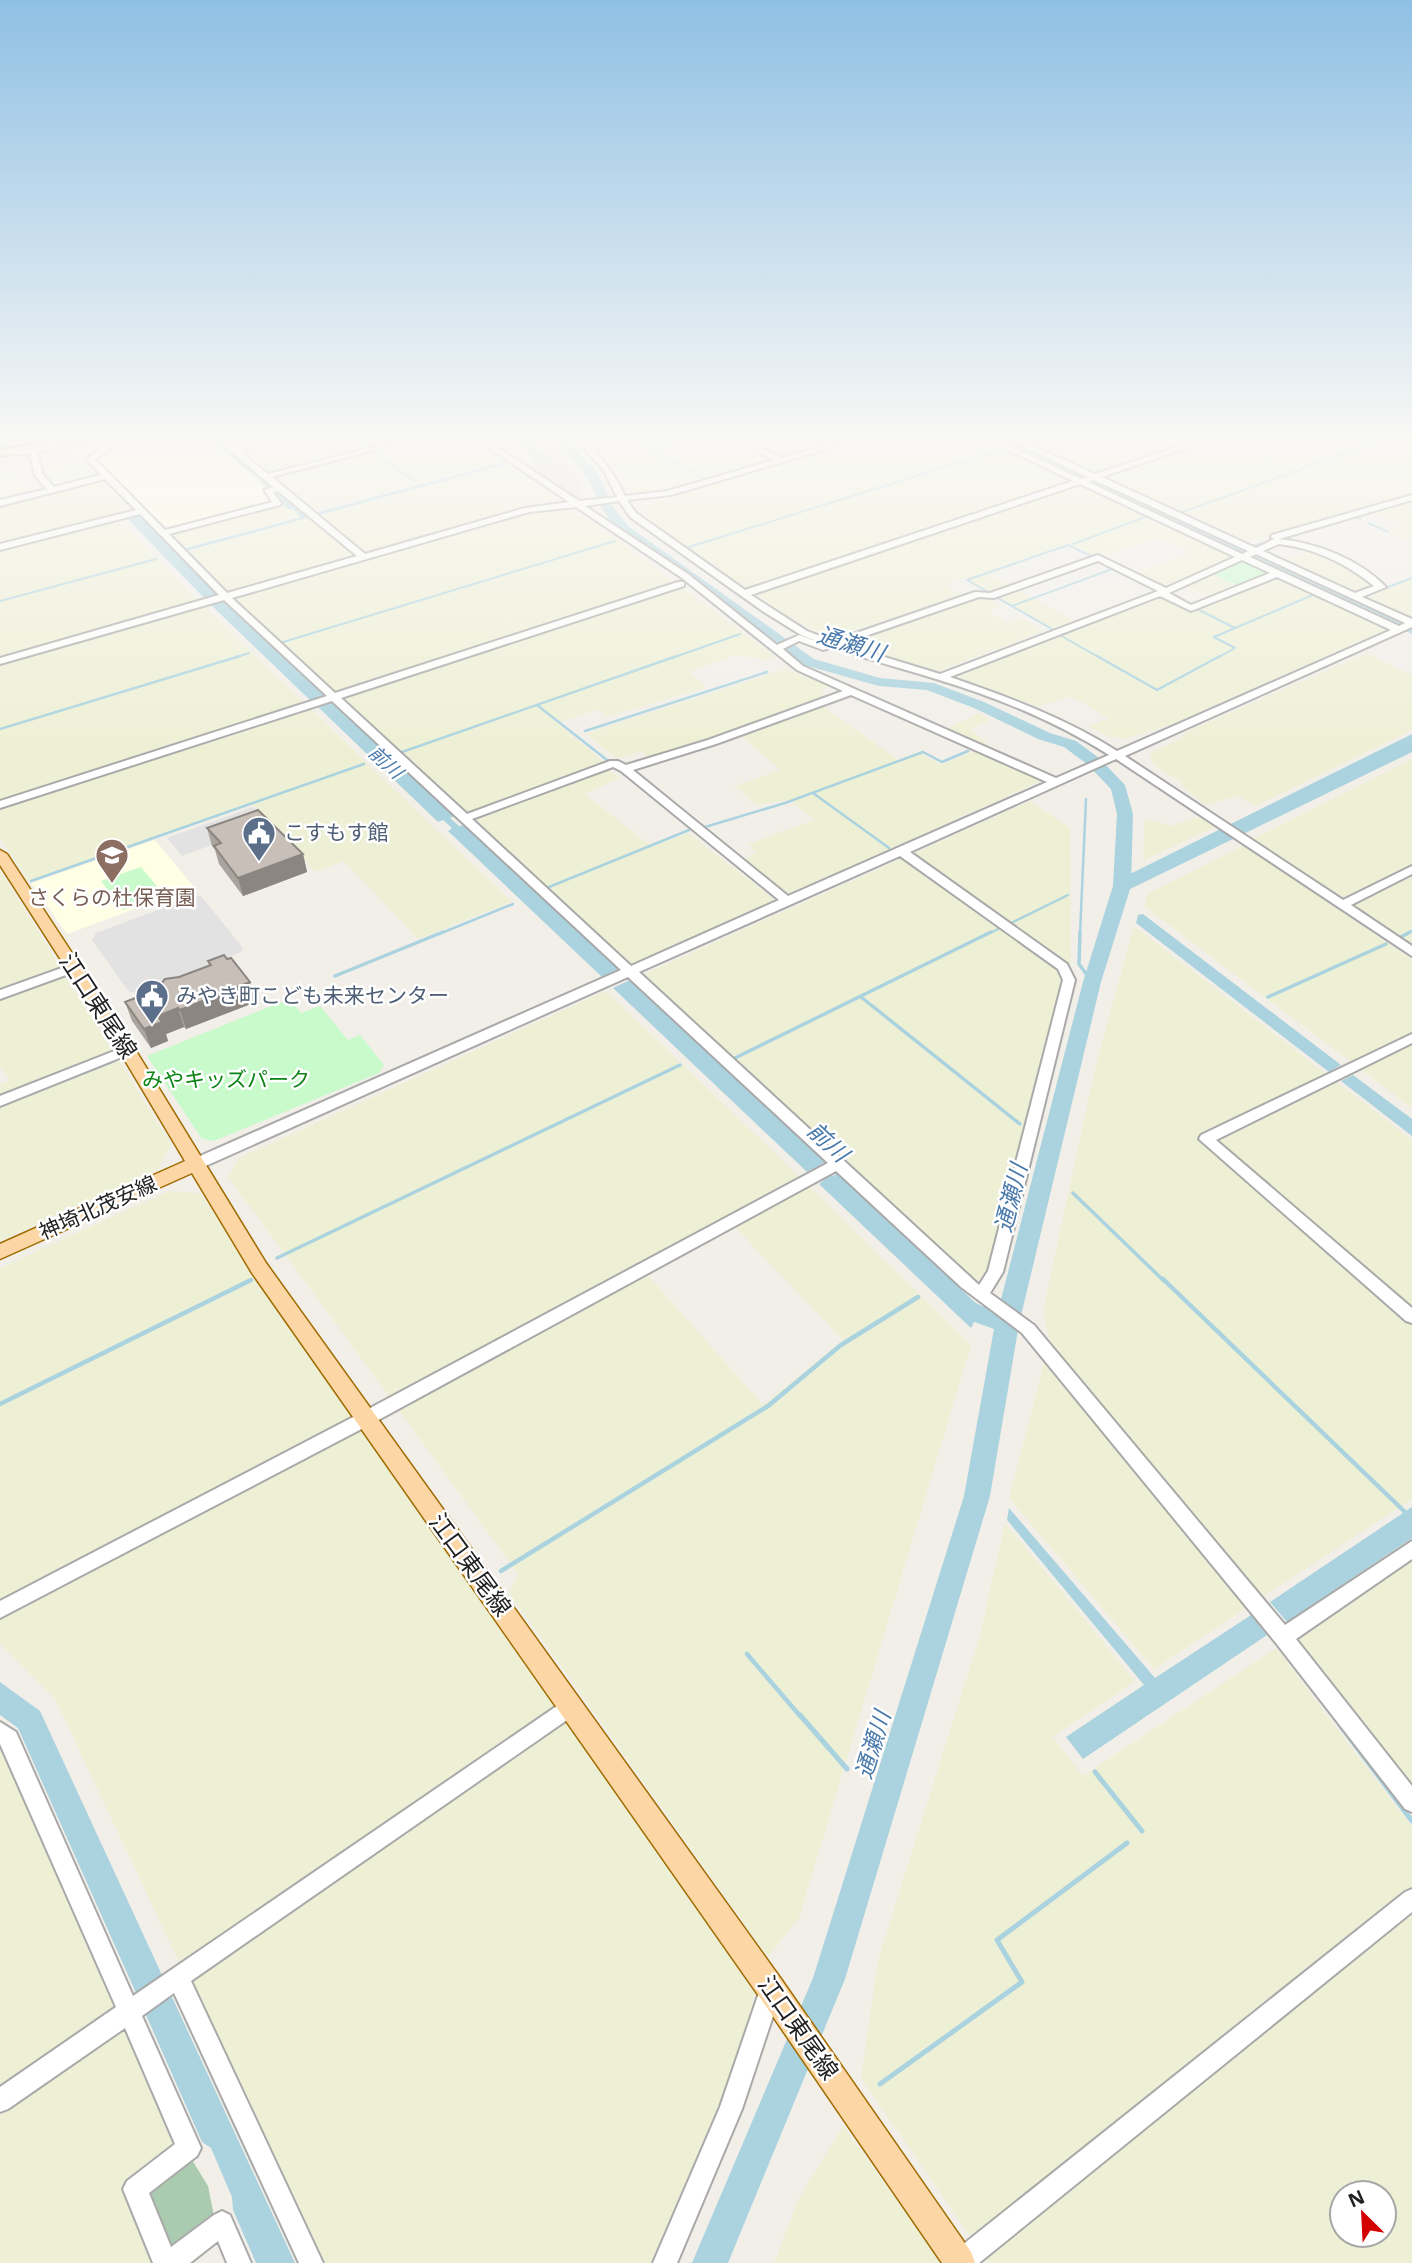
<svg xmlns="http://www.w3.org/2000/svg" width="1412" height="2263" font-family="'Open Sans','Noto Sans JP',sans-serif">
<rect width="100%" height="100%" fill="#f2efe9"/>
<!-- commercial -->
<path fill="#f2dad9" d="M94 438 98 443 89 445 91 447 0 465V456Z"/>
<!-- industrial -->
<path fill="#ebdbe8" d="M533 437H545L577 477 584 497 574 499 523 465 547 459Z"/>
<!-- education -->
<path fill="#ffffe5" d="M146 437H208L262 480 269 488 265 490 275 503 164 531 93 458 115 451 111 448 148 440Z
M155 840 194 887 67 934 31 883Z"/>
<!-- farmland -->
<path fill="#eef0d5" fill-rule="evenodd" d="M221 437H468L504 459 311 511 273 476Z
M590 437H981L1234 556 1165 589 1136 574 1190 552 1158 538 1102 558 1068 543 987 573 1076 621 1054 629 966 578 946 585 962 595 830 638 787 616 654 524 638 507 682 492 678 489 632 493 624 476Z
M1012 437H1412V494L1382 505 1243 543Z
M87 460 101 475 0 500V495L3 494 0 489V474L15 472 25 489 51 483 40 470Z
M510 464 556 496 517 511 523 514 566 508 615 538 777 658 768 660 736 655 689 672 707 687 607 717 599 709 558 723 605 763 467 814 186 552Z
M104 480 136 511 116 517 203 606 512 902 418 939 344 861 315 872 251 803 28 881 0 837V506Z
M1412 499V543L1388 532 1403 525 1376 513Z
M283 503 300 516 183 548 167 533Z
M1310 550 1328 557 1377 586 1354 594 1282 561Z
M1211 573 1244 589 1277 575 1390 628 1174 723 1128 738 1110 737 1088 726 1109 718 1071 696 1039 707 950 674 1162 596 1192 611 1215 601 1185 585Z
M1412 579V620L1364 599Z
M983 595 1000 606 988 611 1008 623 1023 618 1044 631 938 671 841 643Z
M1367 653 1412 675V730L1255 806 1238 796 1206 805 1184 788 1181 782 1153 764 1150 753 1182 738 1186 732Z
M785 669 830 686 821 691 828 697 817 702 900 761 922 754 941 765 977 750 1043 780 786 896 742 861 756 852 748 844 814 820 789 800 756 805 735 786 780 770 737 732 651 759 642 751 617 759 586 734Z
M979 713 990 720 970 730 987 742 978 746 944 730Z
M1412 759V946L1253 839Z
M606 768 620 778 585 794 652 847 688 833 775 900 631 965 473 820Z
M1030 801 1070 828 1071 960 992 1265 979 1280 968 1277 640 976Z
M1199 817 1214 827 1143 861 1145 818 1169 826Z
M1244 845 1412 960V1108L1144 906 1148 894Z
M0 870 61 969 0 991Z
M1134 926 1412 1140V1499L1261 1598 1052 1350 1043 1311 1096 1064Z
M64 974 171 1144 158 1169 0 1241V1084L9 1080 0 1065V998Z
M603 992 608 993 804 1181 389 1396 228 1177 239 1158Z
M808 1185 971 1345 799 1918 768 1957 509 1593 518 1574 395 1405 645 1272 763 1405 843 1340 733 1225Z
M169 1191 200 1193 755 1993 725 2105 656 2263H321L55 1699 0 1644V1268Z
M1044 1363 1248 1607 1154 1669 1009 1498Z
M1005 1523 1135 1681 1053 1737 1083 1776 1276 1648 1412 1827V2263H989L861 2078 878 1960 980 1635ZM1342 2193H1384V2235H1342Z
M1412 1555V1790L1293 1634Z
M0 1745 3 1748 177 2148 122 2189 151 2263H0Z
M843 2126 928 2243 942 2263H774L799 2198Z"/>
<!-- cemetery -->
<path fill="#aacbaf" d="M189 2155 208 2186 215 2221 178 2246 166 2245 148 2196 155 2179Z"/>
<!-- park -->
<path fill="#c8facc" d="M1239 559 1274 573 1240 587 1210 573Z
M141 867 164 895 123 910 101 881Z
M289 999 301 1013 320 1006 348 1040 360 1035 384 1065 379 1073 214 1141 202 1139 147 1056Z"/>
<!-- parking -->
<path fill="#e2e2e2" d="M253 807 269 824 182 856 167 838Z
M195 896H201L243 948 241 952 136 993 129 992 92 940 96 933Z"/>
<!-- water -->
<path fill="#aad3df" d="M989 437H1003L1251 554 1405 622 1412 628V634Z
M504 462 507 464 186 551 183 549 301 517 274 491 307 515Z
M139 514 217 595 214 597 220 602 225 601 325 695 321 697 327 703 332 701 454 816 450 818 459 826 464 825 619 970 602 977 448 831 452 828 443 820 438 822 317 706 321 704 315 698 310 700 211 605 214 604 208 597 204 598 126 517Z
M1412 734V752L1126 891 1130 874Z
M1143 914 1341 1065 1329 1072 1136 923 1138 915Z
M630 980 825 1162 820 1165 832 1176 837 1174 979 1306 978 1314 971 1328 819 1184 824 1180 812 1169 807 1172 613 988Z
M1353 1075 1412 1119V1136L1341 1081Z
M1412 1507V1538L1287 1622 1270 1602Z
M1009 1508 1155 1678 1251 1615 1267 1635 1083 1759 1066 1737 1144 1685 1007 1520Z
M0 1682 40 1711 162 1975 154 1981 164 2002 172 1997 295 2263H256L233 2210 232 2197 211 2148 202 2142 146 2015 153 2009 144 1988 136 1993 18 1728 0 1715Z"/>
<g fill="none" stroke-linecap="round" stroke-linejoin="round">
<!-- stream-far4 -->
<path stroke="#aad3df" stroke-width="2" d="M353 437 369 448
M632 437 650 447 687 437
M1024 442 1041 437
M266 444 295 437
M650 447 706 480
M372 451 416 482
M63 490 104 480
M1180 513 1390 437
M1357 518 1361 519
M1368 523 1388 532
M1293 535 1304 532
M1073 544 1148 516
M1251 546 1287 538 1306 544
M689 547 1003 449
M990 593 967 580 1068 545 1093 557
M996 597 1052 629
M1363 597 1412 578
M0 601 156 559
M942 603 977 591
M1012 606 1115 568
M1197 609 1235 628
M1058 634 1100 658
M834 639 915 613
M283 642 615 541
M234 658 249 653
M672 658 740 634
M1217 658 1235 648 1214 637 1315 594"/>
<!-- stream-far3 -->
<path stroke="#aad3df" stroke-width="2.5" d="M1097 656 1157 690 1220 656
M537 705 607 760
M0 729 240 656
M585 731 767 672
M402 752 677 656
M616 768 625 775
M813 793 889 848
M705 827 785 803 923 752 942 762 968 751
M927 875 1000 928 988 934
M31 881 364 764
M1122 886 1131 881
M549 887 689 830
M1011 923 1068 895
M439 934 513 904
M1080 934 1086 799
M1407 934 1412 931"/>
<!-- stream-far2 -->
<path stroke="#aad3df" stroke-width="3.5" d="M1080 932 1079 964 1092 982
M1401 937 1410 932
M335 976 443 932
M861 997 1020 1124
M1268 997 1386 944
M733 1059 991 932
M0 1106 113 1061
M1073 1193 1164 1281
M277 1258 680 1065"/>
<!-- stream-far1 -->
<path stroke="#aad3df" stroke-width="4.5" d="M1163 1279 1405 1512
M0 1404 251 1280
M501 1571 768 1406 841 1345 918 1297
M747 1654 801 1717"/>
<!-- stream -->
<path stroke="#aad3df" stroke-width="5" d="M800 1715 847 1769
M1340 1725 1412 1821
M1095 1772 1142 1831
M880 2084 1022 1982 997 1940 1127 1843"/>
<!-- river -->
<path fill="#aad3df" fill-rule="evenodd" d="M45 437H68L62 440 0 453V445Z
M206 437H219L269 476 296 503V509H288L261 482Z
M514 437H526L546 457V463H538Z
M553 437H565L598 474 613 507 628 526 814 659 880 678 934 683 984 702 1050 733 1076 741 1099 758 1125 785 1133 814 1131 886 1101 982 1019 1324 990 1496 845 1979 728 2263H692L813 1978 964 1496 994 1329 958 1316 942 1298 946 1292C961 1287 964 1297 976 1303 983 1307 991 1309 998 1311L1083 982 1113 886 1117 814 1111 789 1087 764 1064 747 1038 739 974 708 927 690 879 686 804 665 618 532 601 507 588 478Z"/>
<defs>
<path id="minor" d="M38 437H53L12 446 0 443V438L12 442Z
M92 437H100L111 449 95 459 165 530 272 502 264 490 273 487 214 437H222L235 447 279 437H292L240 451 268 474 412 437H424L272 477 365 554 525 508 569 502 473 437H482L579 501 617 497 604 471 575 437H583C600 455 614 473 625 496L667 491 774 460 732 437H741L782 458 856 437H868L671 495 627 500 636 513 745 590 1073 481 981 437H991L1081 479 1087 477 1004 437H1014L1095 474 1207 437H1218L1102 477 1256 548 1274 539 1271 537 1272 535 1412 495V500L1279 539C1317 543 1359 559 1386 587L1362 597 1412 619V627L1125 756 1343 900 1412 866V874L1351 905 1412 946V956L1116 759 910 852 1067 964 1075 980 1003 1272 990 1293 1034 1325 1285 1625 1412 1541V1559L1296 1639 1412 1786V1812L1405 1809 1276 1643 1022 1333 961 1287 836 1171 371 1424 0 1618V1601L359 1414 828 1163 628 977 201 1168H191L189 1164 191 1160 621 970 332 701 0 808V801L327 696 224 600 0 664V658L219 595 140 514 0 550V544L136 510 105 479 0 506V500L47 489 35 476 30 454 1 455 0 451 32 449 65 439V443L37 452 43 475 54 487 101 475 86 459 102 448ZM1094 480 1248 551 1242 554 1088 482ZM1080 484 1235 557 1166 588 1098 555 990 593 975 592 833 641 807 631 751 595ZM278 491 357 556 227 593 169 534 280 505 281 503 273 492ZM619 501 630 517 764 612 801 635 824 644 799 635 777 645 688 574 585 506ZM576 507 682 578 797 670 843 691 708 740 626 765 618 761H610L467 814 341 698 684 586V582H678L335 693 232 598 529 512ZM1279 544C1314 548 1347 564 1374 586L1355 593 1263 551ZM1256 554 1405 623 1399 626 1250 557ZM1242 560 1270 573 1191 605 1169 593ZM1098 561 1158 591 940 674 842 644 979 597 994 598ZM1277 577 1391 630 1117 751C1065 718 1008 697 950 677L1160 596 1191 611ZM799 641 823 650 833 647C867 660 902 668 936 679 996 697 1055 721 1109 755L1056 778 803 666 783 649ZM851 695 1047 782 788 896 633 770 716 744ZM613 767 621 771 779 900 631 966 472 819ZM900 856 1058 969 1063 980 988 1271 979 1285 639 972Z
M73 964 79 968 77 971 0 999V990Z
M1412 1034V1043L1216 1140 1412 1308V1323L1406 1321 1199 1139 1201 1135Z
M127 1046 134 1050 132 1053 0 1106V1096Z
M570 1697 577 1699 580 1706 577 1713 191 1981 323 2263H299L174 1993 142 2016 201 2148 197 2156 149 2193 171 2247 214 2215 222 2211 230 2215 251 2263H227L218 2241 190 2263H153L123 2189 127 2181 175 2144 125 2028 8 2109 0 2112V2087L116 2007 0 1744V1722L16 1732 133 1996Z
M1412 1889V1912L979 2263H948L951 2254 1405 1892Z
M771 1978 779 1981 782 1989 742 2109 677 2263H653L720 2107 763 1981Z"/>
<path id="major" d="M70 437H89L0 456V450Z
M0 850 7 854 133 1046 266 1263 781 1979 971 2252 975 2263H942L761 1999 252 1273 192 1173 0 1259V1244L185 1161 120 1052 0 865Z"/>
</defs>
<!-- minor casing -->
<use href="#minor" stroke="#a9a9a9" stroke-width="4"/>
<!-- major casing -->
<use href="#major" stroke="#a06b00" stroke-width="3"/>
<!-- minor -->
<use href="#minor" fill="#fff" fill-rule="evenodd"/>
<!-- major -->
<use href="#major" fill="#fcd6a4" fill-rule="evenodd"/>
</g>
<!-- wall -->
<path fill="#aba49e" d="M207 828 303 854 307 872 243 896 219 864 215 850 212 846Z
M208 961 256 1002 186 1029 184 1027 166 1034 168 1041 151 1048 132 1021 125 1002 156 990 179 977 209 966Z"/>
<!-- shaded-wall -->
<path fill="#8b8681" d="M303 854 307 872 243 896 238 878Z
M250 982 256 1002 186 1029 180 1010Z
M178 1008 184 1027 166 1034 168 1041 151 1048 144 1029 158 1016Z"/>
<!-- building -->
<path fill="#c7bfb8" stroke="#8b8681" stroke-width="2" d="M258 810 303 854 238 878 214 846 221 843 207 828Z
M224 955 227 959 231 958 250 982 180 1010 178 1008 158 1016 162 1022 144 1029 125 1002 156 990 165 979 179 977 211 965 208 961Z"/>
<!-- sky -->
<linearGradient id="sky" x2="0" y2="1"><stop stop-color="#8fc0e4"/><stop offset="0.58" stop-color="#f9f8f5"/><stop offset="1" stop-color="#f9f8f5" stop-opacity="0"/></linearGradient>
<rect width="1412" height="754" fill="url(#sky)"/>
<!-- icons -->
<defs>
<symbol id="civic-pin" viewBox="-11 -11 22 30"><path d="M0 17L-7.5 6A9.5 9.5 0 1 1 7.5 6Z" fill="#5c6f8a" stroke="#fff"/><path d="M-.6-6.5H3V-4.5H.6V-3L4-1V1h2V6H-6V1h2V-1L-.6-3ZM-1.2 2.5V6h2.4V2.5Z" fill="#fff"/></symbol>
<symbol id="school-pin" viewBox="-11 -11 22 30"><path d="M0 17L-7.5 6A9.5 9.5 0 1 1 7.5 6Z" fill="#8d6e63" stroke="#fff"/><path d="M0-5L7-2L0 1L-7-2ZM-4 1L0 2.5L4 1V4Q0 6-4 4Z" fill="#fff"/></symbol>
</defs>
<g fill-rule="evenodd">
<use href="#civic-pin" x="240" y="814" width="38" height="52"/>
<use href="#school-pin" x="93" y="836" width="38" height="52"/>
<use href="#civic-pin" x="133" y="977" width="38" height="52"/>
</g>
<g text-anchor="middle" stroke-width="5" stroke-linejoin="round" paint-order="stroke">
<!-- far-water labels -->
<g font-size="19" font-style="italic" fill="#4a7aab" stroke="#fff">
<text transform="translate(386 762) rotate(43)" y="7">前川</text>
</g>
<!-- service labels -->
<g font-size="21" fill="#4e5e75" stroke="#fff" text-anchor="start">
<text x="284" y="840">こすもす館</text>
<text x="176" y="1003">みやき町こども未来センター</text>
</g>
<!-- education labels -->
<g font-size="21" fill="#785e54" stroke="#fff">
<text x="112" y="905">さくらの杜保育園</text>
</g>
<!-- park labels -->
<g font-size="21" fill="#0c8416" stroke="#fff">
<text x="226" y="1087">みやキッズパーク</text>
</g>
<!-- street labels -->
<g font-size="21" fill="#222" stroke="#fff">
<text transform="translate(98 1208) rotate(-24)" y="7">神埼北茂安線</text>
</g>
<!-- water labels -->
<g font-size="23" font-style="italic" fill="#4a7aab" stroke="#fff">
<text transform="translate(851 644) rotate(17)" y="8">通瀬川</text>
<text transform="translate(828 1142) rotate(43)" y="8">前川</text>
<text transform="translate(1011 1198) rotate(-76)" y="8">通瀬川</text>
<text transform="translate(873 1745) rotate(-73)" y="8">通瀬川</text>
</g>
<!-- near-street labels -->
<g font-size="24" fill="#222" stroke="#fff">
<text transform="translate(98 1006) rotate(57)" y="8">江口東尾線</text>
<text transform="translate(470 1565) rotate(54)" y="8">江口東尾線</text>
<text transform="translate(798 2028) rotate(55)" y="8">江口東尾線</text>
</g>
</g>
<!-- north arrow -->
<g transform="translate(1363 2214) rotate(336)"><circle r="33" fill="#ffffff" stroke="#a7a7a7" stroke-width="2"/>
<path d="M0-5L12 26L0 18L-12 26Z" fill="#d40000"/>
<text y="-10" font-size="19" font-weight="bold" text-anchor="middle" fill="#222222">N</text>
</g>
</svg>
